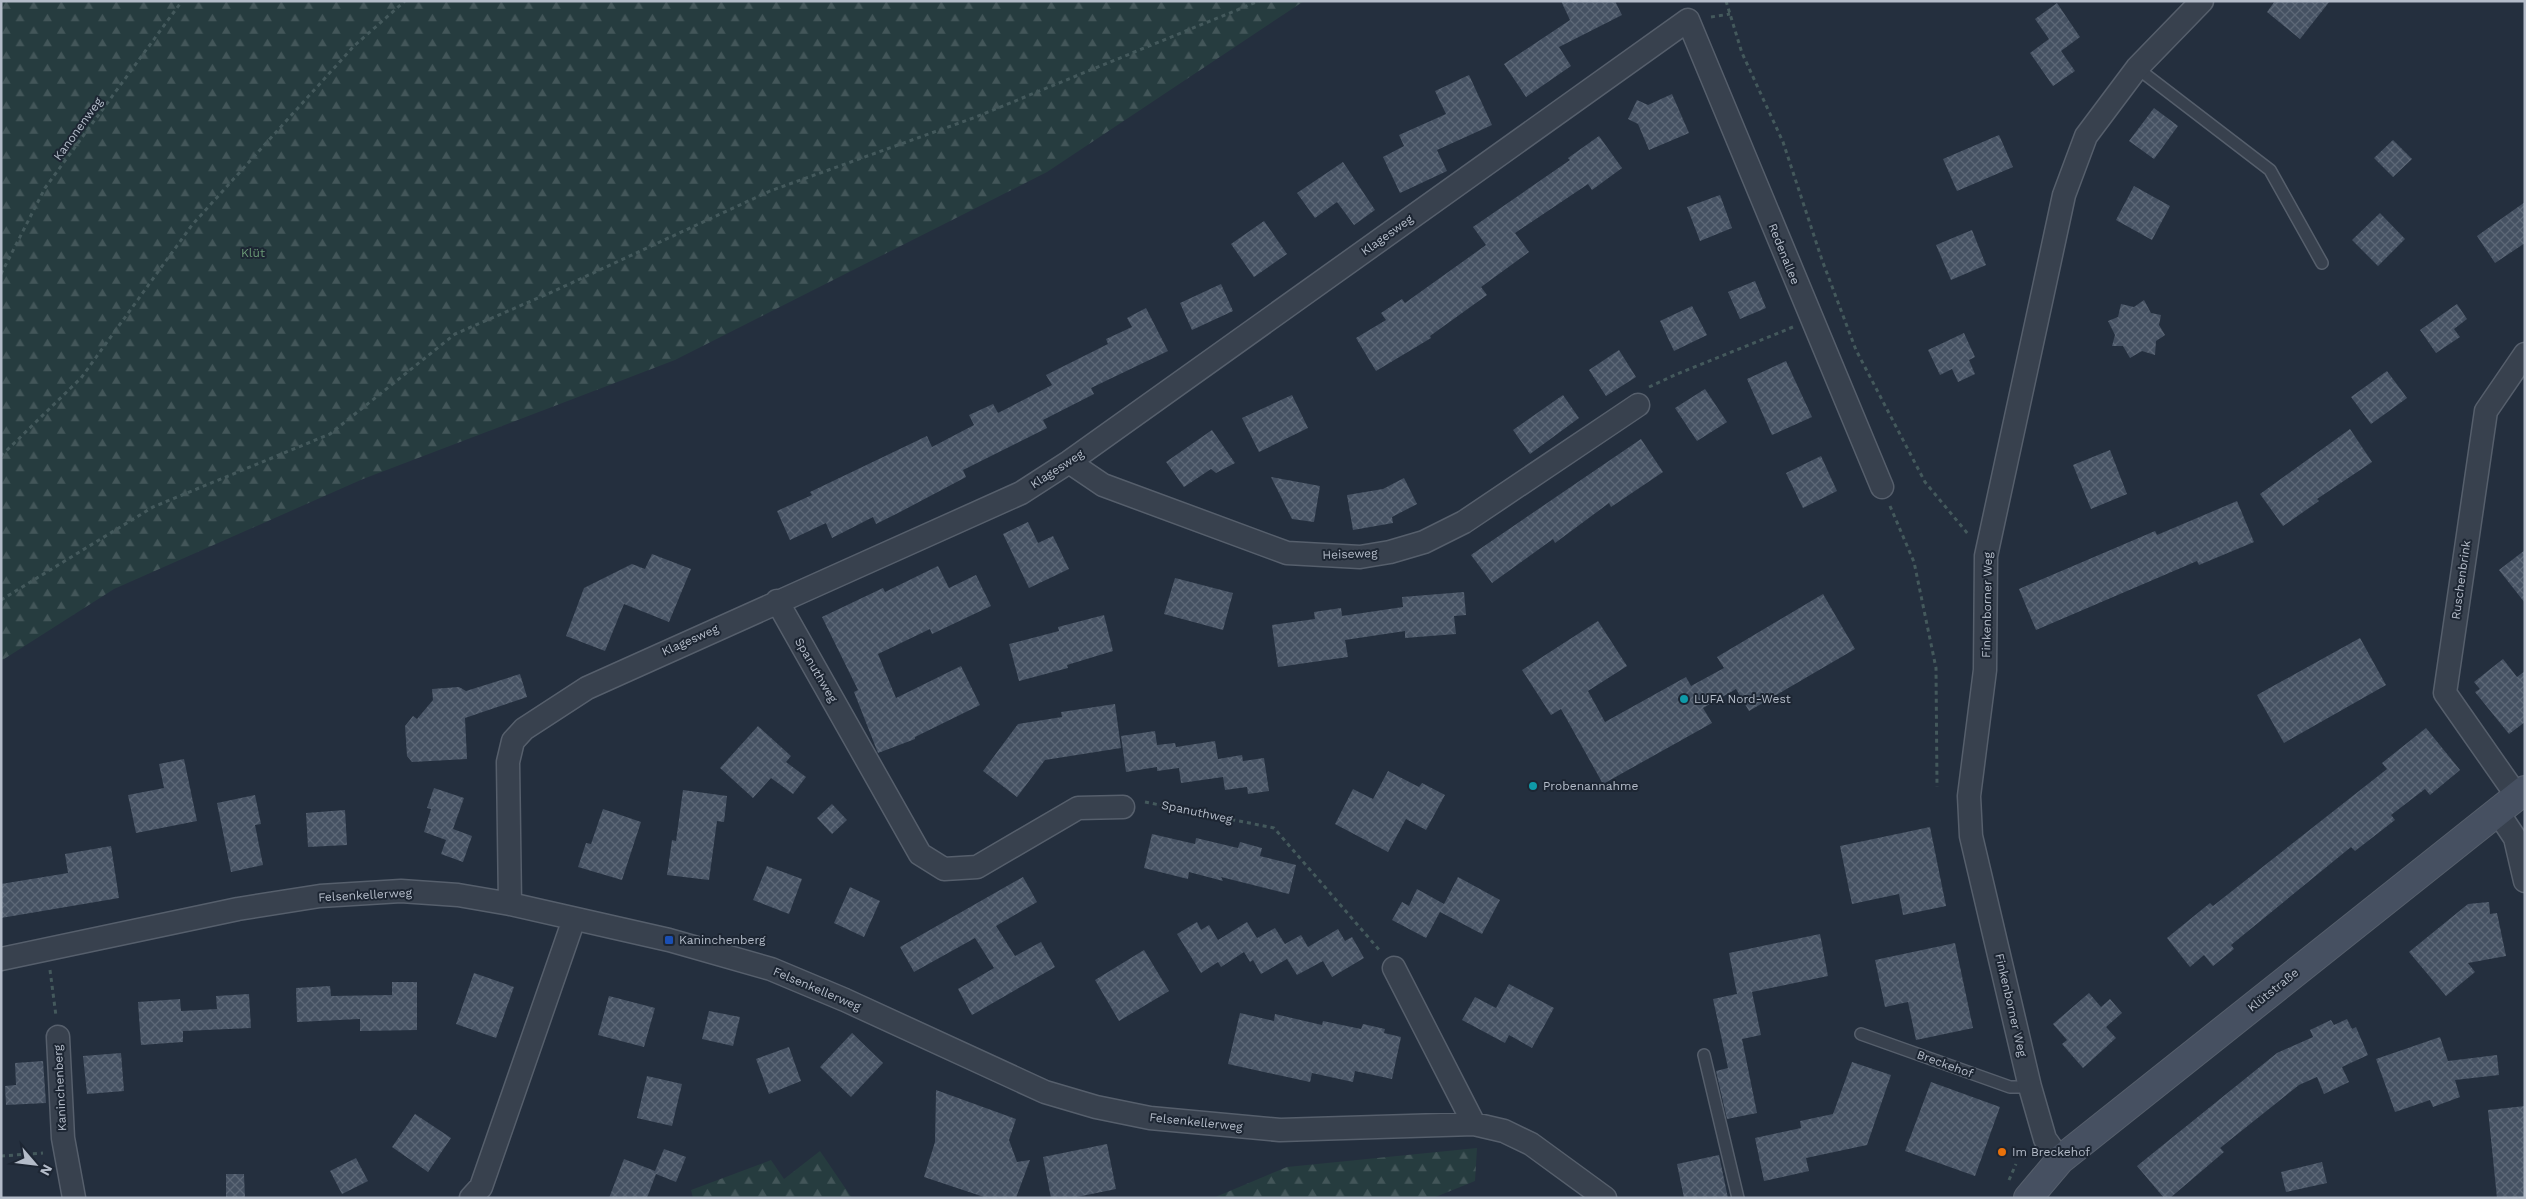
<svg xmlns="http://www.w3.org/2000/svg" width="2526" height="1199" font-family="'Work Sans',sans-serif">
<defs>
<pattern id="forest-firs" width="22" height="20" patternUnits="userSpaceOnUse" patternTransform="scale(1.25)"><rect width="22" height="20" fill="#263c3f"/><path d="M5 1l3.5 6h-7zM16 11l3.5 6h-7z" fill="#435659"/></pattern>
<pattern id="building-cross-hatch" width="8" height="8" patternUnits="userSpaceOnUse" patternTransform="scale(1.25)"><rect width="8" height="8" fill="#455162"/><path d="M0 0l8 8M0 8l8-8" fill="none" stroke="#5d6877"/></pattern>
</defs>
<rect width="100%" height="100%" fill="#242f3e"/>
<!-- forest -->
<path fill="url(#forest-firs)" d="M1 1H1304L1047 172 675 360 363 479 114 589 1 661Z
M1477 1148 1475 1181 1433 1198H1213L1287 1167Z
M820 1151 852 1198H693L691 1190 771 1160 784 1179Z"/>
<!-- building -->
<path fill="url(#building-cross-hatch)" d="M1561 1H1615L1622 15 1559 47 1571 66 1526 97 1504 64 1570 20Z
M2275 1H2330L2300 39 2267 12Z
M2057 3 2080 37 2061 51 2075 71 2053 86 2030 53 2049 39 2035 19Z
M1469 75 1492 125 1437 150 1447 171 1400 193 1383 157 1404 146 1399 135 1446 114 1435 91Z
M1672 94 1689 133 1649 150 1638 124 1628 119 1637 100 1648 105Z
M2154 108 2178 126 2154 159 2129 141Z
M1999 135 2013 167 1957 191 1943 159Z
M1599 136 1622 168 1592 190 1588 184 1515 233 1529 252 1481 287 1487 295 1430 336 1431 338 1376 371 1356 338 1386 320 1381 313 1402 299 1405 303 1486 245 1473 227 1570 160 1568 158Z
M2393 140 2412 159 2393 177 2374 158Z
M1343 162 1375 210 1354 225 1337 202 1315 218 1297 193Z
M2134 186 2170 206 2152 240 2116 220Z
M1720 195 1732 228 1700 241 1687 207Z
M2525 202V243L2495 263 2477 236Z
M2380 213 2405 239 2378 266 2352 240Z
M1264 221 1287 254 1254 277 1231 244Z
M1972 230 1986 265 1951 280 1936 245Z
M1755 281 1766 308 1740 319 1728 292Z
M1221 284 1233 311 1192 330 1180 303Z
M2144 300 2151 313 2161 315 2159 325 2165 335 2156 341 2155 355 2142 351 2130 358 2123 346H2112L2115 335 2108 321 2118 317 2121 304 2134 307Z
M2457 304 2467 319 2454 329 2460 337 2436 353 2420 330Z
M1692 306 1707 335 1674 351 1660 321Z
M1146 308 1168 351 1091 388 1094 394 1043 420 1047 428 963 470 966 477 900 512 876 524 873 517 832 538 826 523 790 540 777 511 812 495 810 492 927 436 932 447 974 425 969 415 993 404 998 413 1052 385 1046 375 1108 344 1106 339 1132 327 1127 318Z
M1964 333 1975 357 1969 360 1975 374 1958 382 1952 369 1940 375 1928 350Z
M1619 350 1636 377 1606 396 1589 370Z
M1786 361 1812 417 1772 435 1747 379Z
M2387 371 2407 398 2371 424 2351 397Z
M1705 389 1727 422 1697 441 1675 408Z
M1292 395 1308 428 1259 452 1242 418Z
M1563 395 1579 418 1530 454 1513 430Z
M2350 429 2372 462 2317 499 2319 501 2283 526 2260 494Z
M1212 430 1235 463 1216 473 1211 469 1184 487 1166 462Z
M1641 439 1663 472 1611 507 1609 503 1555 543 1553 539 1492 583 1471 555Z
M2110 450 2127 494 2091 509 2073 465Z
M1821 456 1837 491 1803 508 1786 473Z
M1271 477 1320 486 1314 522 1292 519Z
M1404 478 1417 504 1392 517 1393 523 1353 530 1347 495 1383 489Z
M2237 501 2254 542 2199 565 2197 561 2036 630 2019 589 2155 531 2157 535Z
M1028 522 1038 543 1053 536 1069 569 1029 588 1003 534Z
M2525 550V603L2499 570Z
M652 554 691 569 669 622 624 604 605 651 566 636 584 588 632 564 645 569Z
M938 566 949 588 976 575 991 606 932 634 930 629 878 654 896 698 961 666 980 705 915 737V739L878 753 854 692 858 690 822 617 883 588 885 592Z
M1175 578 1233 593 1223 630 1164 614Z
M1464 592 1466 615 1454 616 1456 634 1405 638V631L1345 640 1348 657 1278 667 1272 625 1315 619 1314 612 1341 608 1342 616 1403 607 1402 597Z
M1823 594 1855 649 1749 711 1736 689 1703 708 1712 723 1603 784 1561 709 1551 715 1522 670 1598 621 1627 666 1588 691 1605 722 1686 677 1691 686 1724 668 1717 657Z
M1104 615 1113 651 1067 665 1068 668 1019 681 1009 644 1059 631 1058 627Z
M2360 638 2386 685 2284 743 2257 695Z
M2503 659 2517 677 2525 671V722L2509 734 2475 692 2480 689 2474 682Z
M520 674 527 697 465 718 467 759 412 762 407 756 405 726 413 716 417 719 433 700 432 689 459 687 466 691Z
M1115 704 1121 748 1045 760 1017 797 983 771 1018 724 1062 717 1061 712Z
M758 726 791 756 786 762 806 777 793 794 771 778 753 798 720 768Z
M2426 728 2460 770 2430 795 2425 789 2391 815 2395 820 2355 851 2351 847 2231 945 2234 949 2213 966 2204 955 2190 967 2167 938 2210 903 2213 906 2387 769 2382 763Z
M1155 731 1157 745 1175 743 1176 747 1215 741 1218 759 1242 755 1243 761 1264 758 1269 791 1248 794 1247 787 1225 790 1223 777 1181 783 1179 768 1157 771V767L1126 772 1121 736Z
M184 759 197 821 136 833 128 795 164 788 159 764Z
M1388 771 1419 787 1422 783 1445 795 1426 830 1406 819 1388 852 1335 824 1353 789 1373 799Z
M434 788 464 798 453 829 472 836 463 862 441 854 446 840 424 832 431 809 427 808Z
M683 790 727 796 724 822 717 821 709 880 667 875 672 840 676 841Z
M255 795 261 824 255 825 263 865 231 872 217 803Z
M832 804 847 820 832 834 817 818Z
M603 809 641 822 622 880 578 867 586 843 591 844Z
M345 810 347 845 308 847 306 813Z
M1930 827 1946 906 1903 915 1899 894 1852 904 1840 846Z
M1152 834 1195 844 1196 838 1238 848 1240 842 1262 848 1260 856 1296 865 1289 894 1221 877 1223 881 1189 872 1188 879 1144 868Z
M111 846 119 898 1 918V884L68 873 65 854Z
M767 866 802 879 789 914 753 900Z
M1023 877 1037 902 996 926 1015 956 1041 942 1055 967 972 1015 958 989 994 968 975 938 914 972 900 947Z
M1458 877 1500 900 1482 934 1440 912 1426 938 1392 920 1402 902 1409 906 1417 889 1444 904Z
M850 887 880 901 864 937 834 923Z
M2489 902 2490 914 2497 913 2506 956 2468 963 2475 972 2446 996 2409 952 2468 904Z
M1197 922 1201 930 1209 925 1218 940 1247 922 1257 938 1275 928 1285 944 1301 935 1308 947 1338 929 1345 941 1352 937 1364 958 1332 977 1323 961 1297 975 1287 959 1261 974 1253 960 1250 962 1244 952 1221 967 1218 962 1201 973 1177 934Z
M1820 934 1828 976 1752 992 1761 1035 1742 1039 1757 1113 1727 1119 1716 1071 1728 1068 1713 999 1737 994 1729 953Z
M1955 943 1973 1028 1916 1040 1908 1002 1885 1007 1875 960Z
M1144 950 1169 991 1119 1021 1095 980Z
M474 973 514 987 496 1038 456 1024Z
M392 982H417V1030L360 1031V1019L297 1022 296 988 330 986 331 996 392 995Z
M1509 984 1554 1008 1532 1048 1509 1035 1505 1043 1462 1020 1475 997 1496 1008Z
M2089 993 2101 1007 2110 999 2122 1013 2106 1027 2116 1038 2083 1068 2062 1044 2067 1040 2053 1024Z
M249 994 251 1028 183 1031V1042L141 1045 138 1002 180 999 181 1011 217 1009 216 996Z
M609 996 655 1008 644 1047 598 1035Z
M709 1011 740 1017 733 1046 702 1039Z
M1240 1013 1274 1021 1275 1014 1322 1025 1323 1021 1361 1029 1363 1024 1385 1029 1384 1033 1401 1037 1392 1079 1355 1071 1353 1082 1312 1073 1310 1082 1228 1064Z
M2347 1019 2352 1029 2356 1027 2368 1055 2342 1067 2349 1082 2324 1094 2317 1077 2299 1085 2220 1148 2224 1152 2170 1198H2164L2137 1166 2277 1053 2313 1037 2310 1030 2331 1020 2334 1025Z
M852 1033 883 1063 851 1097 820 1067Z
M2440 1037 2448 1061 2497 1055 2499 1075 2455 1080 2460 1097 2433 1107 2430 1100 2395 1112 2376 1059Z
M789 1047 801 1081 769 1094 756 1059Z
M121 1053 124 1091 87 1094 83 1056Z
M43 1061 46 1103 6 1105 5 1086 16 1085 15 1063Z
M1852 1062 1891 1075 1867 1145 1806 1158 1809 1171 1764 1181 1755 1138 1801 1128 1800 1121 1833 1114Z
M647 1076 682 1084 672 1126 637 1118Z
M1931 1082 2000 1107 1975 1176 1905 1151Z
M936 1090 1016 1119 1009 1140 1017 1162 1030 1160 1016 1198H987L924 1177 935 1142Z
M2525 1106V1198H2497L2488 1110Z
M415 1114 451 1138 428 1172 392 1147Z
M1107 1144 1116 1189 1072 1198H1051L1043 1157Z
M664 1149 686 1157 676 1182 656 1174 647 1198H609L624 1159 655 1171Z
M1719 1155 1728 1198H1684L1677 1164Z
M356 1158 368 1181 342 1194 330 1171Z
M2322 1162 2327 1183 2286 1192 2281 1172Z
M226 1174H244L245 1198H226Z"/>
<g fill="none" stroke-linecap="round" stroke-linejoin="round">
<defs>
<path id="service" d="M2137 68 2270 170 2322 263
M1861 1034 2010 1087H2030
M1704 1055 1738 1198"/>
<path id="minor" d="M1069 462 1103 485 1287 553 1360 557 1390 552 1424 542 1464 522 1638 405
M777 601 920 854 944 869 977 867 1078 808 1123 807
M2517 796 2445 693 2486 411 2525 354
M2497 811 2515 838 2525 881
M510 904 508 762 513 741 524 729 587 688 1021 493 1069 462 1688 20 1882 487
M1 959 238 909 320 896 401 891 458 895 510 904 669 940 771 969 845 1000 1045 1092 1096 1107 1150 1118 1280 1130 1474 1124 1504 1131 1531 1144 1605 1198
M1394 968 1474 1124
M58 1037 63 1138 74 1198
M2060 1160 2045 1139 2030 1087 1971 836 1969 796 1985 670 1986 556 2064 195 2086 136 2137 68 2202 1
M471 1198 481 1187 574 919"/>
<path id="secondary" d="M2028 1198 2060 1160 2525 790"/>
</defs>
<!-- service casing -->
<use href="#service" stroke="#565f6c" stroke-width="14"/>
<!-- minor casing -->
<use href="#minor" stroke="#565f6c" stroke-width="25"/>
<!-- secondary casing -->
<use href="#secondary" stroke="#565f6c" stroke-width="30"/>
<!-- path -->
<path stroke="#44595c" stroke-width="3" stroke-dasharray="4 4" stroke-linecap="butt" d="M1726 1 1742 53 1783 142 1822 260 1856 350 1925 482 1968 534
M1711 17 1730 14
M1 274 45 188 182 1
M1649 387 1677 374 1793 327
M1 456 81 378 192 225 354 46 405 1
M1890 506 1914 562 1936 668 1937 787
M1 600 153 507 330 434 455 334 552 292 770 191 976 117 1259 1
M1145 802 1274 828 1381 952
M50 970 56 1016
M1 1156 43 1153
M2009 1180 2016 1164"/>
<!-- service -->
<use href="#service" stroke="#38414e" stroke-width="11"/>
<!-- minor -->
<use href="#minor" stroke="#38414e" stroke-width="22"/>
<!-- secondary -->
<use href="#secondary" stroke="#465061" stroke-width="28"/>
</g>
<!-- markers -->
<g fill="#0f9aa8" stroke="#1d2633" stroke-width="2">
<circle cx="1684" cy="699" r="5"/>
<circle cx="1533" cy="786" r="5"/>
</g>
<rect fill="#1a4fb4" stroke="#1d2633" stroke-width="2" x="664" y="935" width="10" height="10" rx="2.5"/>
<circle fill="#e8710a" stroke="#1d2633" stroke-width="2" cx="2002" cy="1152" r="5"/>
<g text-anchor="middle" stroke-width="4" stroke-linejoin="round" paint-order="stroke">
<!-- street labels -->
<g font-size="12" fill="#b4bcc9" stroke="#1d2633">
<text transform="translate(78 129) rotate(-54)" y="4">Kanonenweg</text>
<text transform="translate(1387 235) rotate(-36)" y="4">Klagesweg</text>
<text transform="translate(1784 254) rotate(68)" y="4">Redenallee</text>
<text transform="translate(1057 469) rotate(-33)" y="4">Klagesweg</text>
<text transform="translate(1350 554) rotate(-2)" y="4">Heiseweg</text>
<text transform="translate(2461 580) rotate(-82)" y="4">Ruschenbrink</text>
<text transform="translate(1987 605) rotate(-89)" y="4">Finkenborner Weg</text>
<text transform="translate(690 640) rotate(-24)" y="4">Klagesweg</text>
<text transform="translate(816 670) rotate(60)" y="4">Spanuthweg</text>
<text transform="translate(1197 812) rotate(12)" y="4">Spanuthweg</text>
<text transform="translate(365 895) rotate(-3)" y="4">Felsenkellerweg</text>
<text transform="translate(817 989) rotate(23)" y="4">Felsenkellerweg</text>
<text transform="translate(2273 990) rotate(-39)" y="4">Klütstraße</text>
<text transform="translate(2011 1005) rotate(77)" y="4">Finkenborner Weg</text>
<text transform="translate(1945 1064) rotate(20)" y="4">Breckehof</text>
<text transform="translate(60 1088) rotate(-93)" y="4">Kaninchenberg</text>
<text transform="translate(1196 1122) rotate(6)" y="4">Felsenkellerweg</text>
</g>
<!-- park labels -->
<g font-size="12" fill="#6b9a76" stroke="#1d2633">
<text x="253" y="257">Klüt</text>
</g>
<!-- poi labels -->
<g font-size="12" fill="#b4bcc9" stroke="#1d2633" text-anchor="start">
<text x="1694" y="703">LUFA Nord-West</text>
<text x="1543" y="790">Probenannahme</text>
<text x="679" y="944">Kaninchenberg</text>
<text x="2012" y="1156">Im Breckehof</text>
</g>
</g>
<!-- border -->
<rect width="2526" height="1199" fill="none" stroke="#b4bcc9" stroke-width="5"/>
<!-- north arrow -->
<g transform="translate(35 1164) rotate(118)" stroke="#1d2633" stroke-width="4" paint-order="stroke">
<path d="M0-4L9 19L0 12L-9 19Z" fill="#b4bcc9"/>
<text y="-8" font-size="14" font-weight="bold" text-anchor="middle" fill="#b4bcc9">N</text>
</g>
</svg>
